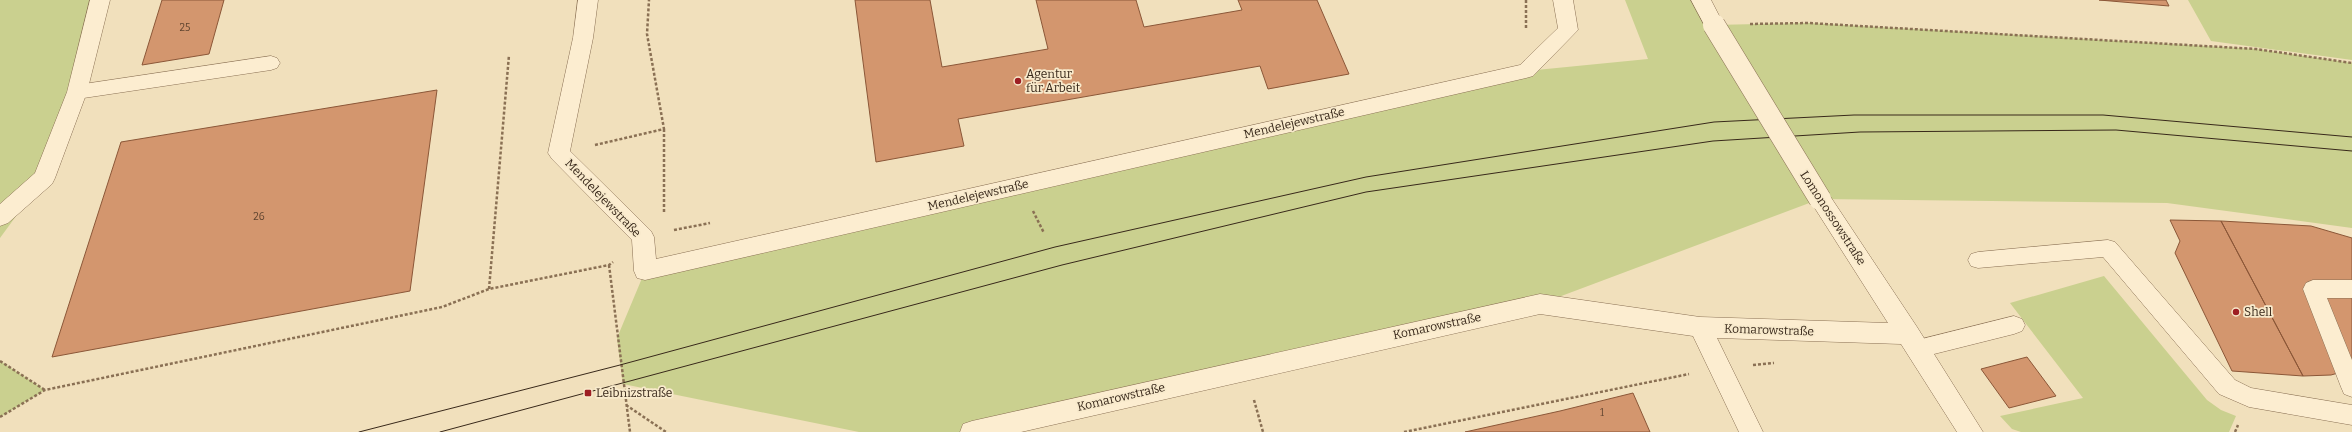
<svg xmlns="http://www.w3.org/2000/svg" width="2352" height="432" font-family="Bitter,serif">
<rect width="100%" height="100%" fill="#f1e0bc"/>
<!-- green -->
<path fill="#cad08f" d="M0 0H100L44 178 0 238Z
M1625 0H1701L1714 25 1808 23 2256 49 2352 63V228L2167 203 1820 199 1540 304 972 432H859L623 384 617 338 645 271 1526 71 1648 59Z
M2188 0H2352V60L2211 41Z
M2104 276 2207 400 2221 410 2236 416 2229 432H2021L2012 429 2000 416 2083 398 2010 303Z
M0 361 45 390 0 417Z"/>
<!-- building -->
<path fill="#d3966e" stroke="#8b5738" d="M162 0H224L209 54 142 65Z
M855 0H930L942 67 1048 49 1036 0H1136L1144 27 1242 10 1238 0H1317L1349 74 1268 89 1260 66 958 119 964 146 876 162Z
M2099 0H2166L2169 6Z
M437 90 410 291 52 357 121 142Z
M2170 220 2221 221 2303 376 2232 371 2175 253 2180 241Z
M2221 221 2311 226 2352 238V369L2331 375 2303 376Z
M2027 357 2056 396 2009 408 1981 369Z
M1633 393 1650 432H1465L1560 411Z"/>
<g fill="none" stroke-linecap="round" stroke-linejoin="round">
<defs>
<path id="service" d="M271 56 277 58 280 63 277 68 271 70 77 99 70 97 68 92 70 87 77 85Z
M2108 240 2115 242 2235 380 2251 388 2352 405V425L2249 407 2219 394 2103 257 1978 268 1971 266 1968 260 1971 254 1978 252Z
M2313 280H2352V298H2327L2352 360V397L2344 394 2341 387 2303 289 2306 283Z
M2014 316 2022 319 2025 325 2022 331 2014 334 1918 358 1910 356 1907 349 1910 342Z"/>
<path id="minor" d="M90 0H110L87 92 55 178 52 184 8 223 0 226V204L35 173 67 92Z
M578 0H598L593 38 570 151 651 231 654 237 656 259 1520 65 1558 28 1553 0H1573L1578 30 1533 76 1526 78 645 280 637 278 634 271 632 240 552 159 548 153 573 38Z
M1691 0H1711L1724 25 1721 30 1714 32 1707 30Z
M1820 190 1828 193 1917 327 1983 432H1957L1901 344 1717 338 1763 432H1739L1693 336 1540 314 1021 432H960L963 424 972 421 1540 294 1700 317 1888 323 1809 199 1812 193Z"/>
</defs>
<!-- service casing -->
<use href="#service" stroke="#8a7054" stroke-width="1"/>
<!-- minor casing -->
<use href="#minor" stroke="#8a7054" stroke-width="1"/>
<!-- path -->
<path stroke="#8a7054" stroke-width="2.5" stroke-dasharray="3 2" stroke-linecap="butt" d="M1526 0V29
M1750 24 1808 23 2256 49 2352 63
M664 129V213
M595 145 664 129 647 34 649 0
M1033 211 1044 233
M674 230 710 223
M609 265 630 432
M489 289 509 55
M0 361 45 390
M1753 365 1774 363
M1254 400 1263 432
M626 405 666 432
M0 417 45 390 442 307 489 289 609 265 613 262
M1404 432 1689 374
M2235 432 2238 425"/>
<!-- service -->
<use href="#service" fill="#fcedd0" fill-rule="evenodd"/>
<!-- minor -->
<use href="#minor" fill="#fcedd0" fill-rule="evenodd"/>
<!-- tram -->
<path stroke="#38281a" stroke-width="1" d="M359 432 620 365 1055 247 1366 177 1714 122 1854 115H2103L2352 137
M440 432 1062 265 1366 192 1713 141 1860 132 2116 130 2352 151"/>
<defs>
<path id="minor-bridge" d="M1714 25 1820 199"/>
</defs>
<!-- minor-bridge casing -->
<use href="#minor-bridge" stroke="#8a7054" stroke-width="23" stroke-linecap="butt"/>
<!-- minor-bridge -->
<use href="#minor-bridge" stroke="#fcedd0" stroke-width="22"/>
</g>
<!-- markers -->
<g fill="#9e1f23" stroke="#f8eacc" stroke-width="1.5">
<circle cx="1018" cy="81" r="4"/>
<circle cx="2236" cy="312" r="4"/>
<rect x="584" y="389" width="8" height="8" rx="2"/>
</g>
<g text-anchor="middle" stroke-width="3.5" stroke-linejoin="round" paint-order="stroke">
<!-- number labels -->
<g font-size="10" fill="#5f442f">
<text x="185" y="31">25</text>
<text x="259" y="220">26</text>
<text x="1602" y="416">1</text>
</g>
<!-- poi labels -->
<g font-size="12" fill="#38281a" stroke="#f8eacc" text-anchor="start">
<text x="1026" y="78">Agentur<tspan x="1026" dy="14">für Arbeit</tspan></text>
<text x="2244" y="316">Shell</text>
<text x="596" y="397">Leibnizstraße</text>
</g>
<!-- street labels -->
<g font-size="12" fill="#38281a" stroke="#f8eacc">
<text transform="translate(1294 123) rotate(-13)" y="4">Mendelejewstraße</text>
<text transform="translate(978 195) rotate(-13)" y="4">Mendelejewstraße</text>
<text transform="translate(603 198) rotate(46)" y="4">Mendelejewstraße</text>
<text transform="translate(1833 218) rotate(57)" y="4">Lomonossowstraße</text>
<text transform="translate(1437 326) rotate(-12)" y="4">Komarowstraße</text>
<text transform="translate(1769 330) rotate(2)" y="4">Komarowstraße</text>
<text transform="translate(1121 397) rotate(-13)" y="4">Komarowstraße</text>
</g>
</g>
</svg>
